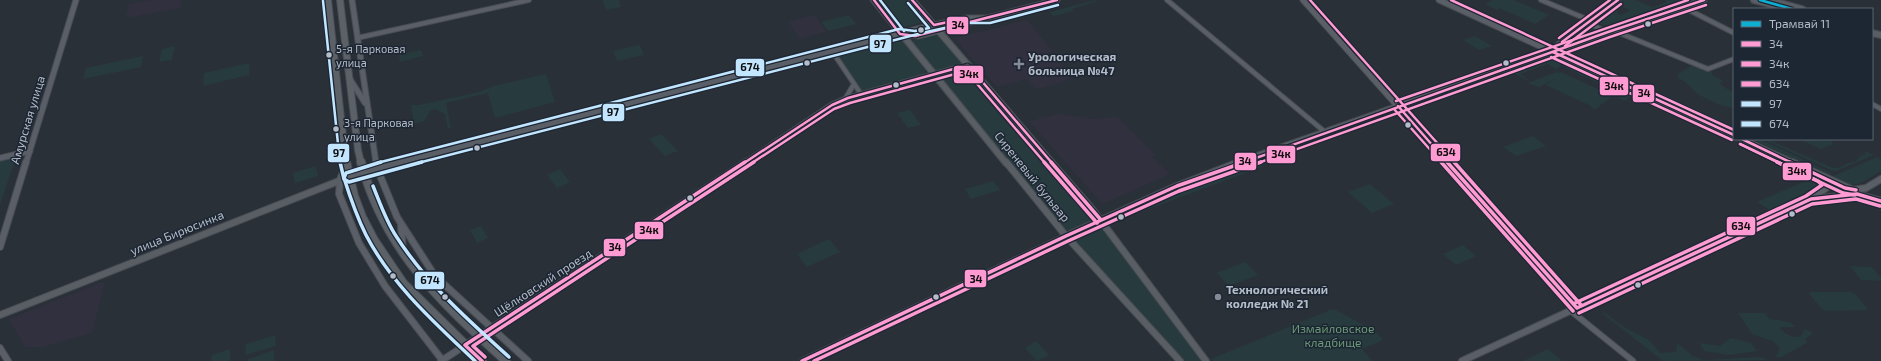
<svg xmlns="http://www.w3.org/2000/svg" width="1881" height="361" font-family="'Exo 2',sans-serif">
<rect width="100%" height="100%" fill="#2a3038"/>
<!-- medical -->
<path fill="#31303e" d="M153 0H182L180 8 126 18 129 4Z
M815 15 826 32 799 39 788 21Z
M1027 20 1053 51 1048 53 1073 76 1060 83 1036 89 1026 79 997 87 954 38Z
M1059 114 1095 119 1117 117 1156 155 1152 157 1170 174 1102 204 1029 121Z
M105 281 92 333 42 347H25L9 319Z"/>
<!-- green -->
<path fill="#273a3e" d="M602 0H619L621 7 606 10Z
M877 0H909L927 21 900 28Z
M1095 0 1098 1 1072 9 1073 11 1054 16 1050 12Z
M1492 0H1514L1549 15 1535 24 1499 8 1497 10 1485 4Z
M1623 0H1635L1653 7 1666 2V0H1684L1609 25 1605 26 1595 21 1615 7 1619 8 1617 13 1621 15 1630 10 1622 6 1620 2Z
M849 15 856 24 828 31 821 22Z
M1589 27 1598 32 1563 46 1584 28Z
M934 35 938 36 960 62V65L934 71 910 41Z
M899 36 925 70V73L922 75 863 91 836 53Z
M1475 36 1492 46 1479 50 1463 40Z
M640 45 644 55 617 61 613 51Z
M175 46 172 60 159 62 162 49Z
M421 50 423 56 400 62 399 55Z
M143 56 141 67 83 79 86 68Z
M1553 58 1557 60 1561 58 1569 61 1566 64 1563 62 1559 64 1561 66 1556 69 1548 64 1520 74 1528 80H1526L1513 72Z
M249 63V75L203 86 204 73Z
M1567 65 1620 89 1618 91 1631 95 1625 101 1613 95 1617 92 1564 67Z
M1693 65 1712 72V75L1723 81 1720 83 1721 85 1734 93V108C1723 107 1707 100 1698 94 1690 88 1689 83 1678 78L1679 73Z
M964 69H968L1094 217V219L1072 230H1064L939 78 940 75Z
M1557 72 1559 73 1561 72 1613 96 1594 110 1591 106 1546 85 1555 79 1539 87 1527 83Z
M546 74 555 102 495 118 488 93 446 103 451 128 448 129 445 114 435 109 430 111 424 121 414 124 411 105H419L479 92 494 86Z
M1665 95 1734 127V131L1662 98Z
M1653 101 1712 128 1710 130 1650 103Z
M910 110 921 125 908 128 897 113Z
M661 134 678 151 665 156 649 139Z
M1533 136 1546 146 1516 156 1503 147Z
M1752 139H1759L1832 173 1827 176Z
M1762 139H1767L1833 168C1843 168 1847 161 1855 162L1862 155H1865V151L1874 155 1836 171H1833Z
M1799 139H1833L1831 142 1833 144 1821 149Z
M1747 145 1819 179 1826 183V185L1824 187 1744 147Z
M16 157 0 205V161Z
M1877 157 1881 159V171C1856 185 1858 190 1831 177Z
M1256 161 1262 167 1143 211 1138 208Z
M316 166 318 176 295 183 293 173Z
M560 169 570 182 557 188 547 175Z
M1808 180 1822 187 1771 211 1757 202Z
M993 181 1000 190 971 199 965 189Z
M1370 184 1394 204 1372 213 1348 192Z
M1099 225 1102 227 1202 361H1184L1075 241V236Z
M481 226 488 238 477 243 470 230Z
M829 239 840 252 807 267 797 254Z
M1463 245 1476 256 1456 265 1443 254Z
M1245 262 1258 275 1229 286 1217 273Z
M1850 266 1872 267 1881 278V281L1861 280Z
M1811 292H1850L1855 294 1867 308 1866 310 1826 311 1821 308 1809 294Z
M1330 310H1336L1375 331 1383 340 1362 349 1372 361H1213L1211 359Z
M1602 313H1605L1622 326 1649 340 1660 353 1676 352 1677 343 1693 356 1704 360 1761 357 1767 360 1663 361Z
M1738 313H1764L1770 319 1790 322 1795 327H1779C1784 334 1791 337 1800 337L1805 329 1813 333 1805 339 1807 343 1781 357H1776L1780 348 1773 341 1752 334Z
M275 335 276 346 245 355 246 344Z
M1731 338 1751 343 1757 351 1729 355 1704 351 1700 343 1720 346Z
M1036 341 1049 355 1037 361 1025 348Z
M230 349V361H211L212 355Z
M1548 349 1562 361H1523Z
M274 350V361H248V359Z"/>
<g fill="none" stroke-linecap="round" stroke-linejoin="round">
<defs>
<path id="minor-far1" d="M1167 0 1325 132
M1541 0 1589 20
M1683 7 1734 33
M1587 23 1608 32
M1612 30 1708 69 1734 59
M357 38 529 0
M832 51 861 94
M845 99 854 84
M1872 104 1881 109"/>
<path id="minor" d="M1811 199 1830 186 1823 178
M1874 201 1881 206
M1571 311 1633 361
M802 361 1066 236"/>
<path id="tertiary-far1" d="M352 0 376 163
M1303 0 1448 163
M1439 0 1734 135
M903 34 918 36 1057 0
M1553 52 1554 48 1590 19 1618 0
M350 79 365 103
M1742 139 1794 163
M0 158 30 151
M26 163 76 0
M397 163 921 28 966 18H989
M745 163 832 105 848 98 968 65
M1236 163 1608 32 1704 0"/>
<path id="tertiary" d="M376 162 377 168 397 217 435 276 528 361
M1447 162 1577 308
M1792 162 1853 190 1866 188 1881 179
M346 164 340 180 339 194 359 243 385 286 443 361
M349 177 401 162
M401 226 403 251
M1066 236 1177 186 1239 162
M0 247 26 162
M0 348 8 361
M441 361 746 162
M1462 361 1811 199 1857 194 1881 201"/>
<path id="secondary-far1" d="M874 0 1006 163
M912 0 1052 163
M1754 0 1774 5
M1769 0 1802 9
M1872 33 1881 35"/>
<path id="secondary" d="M1006 162 1066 236 1180 361
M1051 162 1092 209 1206 361
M0 315 349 177"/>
<path id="primary-far1" d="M328 0 346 163
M340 0 358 150 361 163"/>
<path id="primary" d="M346 162 354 196 362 217 374 240 403 283 482 361
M361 162C385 251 440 301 506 361"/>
</defs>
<!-- minor-far1 casing -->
<use href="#minor-far1" stroke="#484c53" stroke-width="6"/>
<!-- minor casing -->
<use href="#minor" stroke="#484c53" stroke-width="7"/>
<!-- tertiary-far1 casing -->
<use href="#tertiary-far1" stroke="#484c53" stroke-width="7"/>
<!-- tertiary casing -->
<use href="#tertiary" stroke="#484c53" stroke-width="8"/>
<!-- secondary-far1 casing -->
<use href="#secondary-far1" stroke="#484c53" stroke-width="8"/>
<!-- secondary casing -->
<use href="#secondary" stroke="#484c53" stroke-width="8"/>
<!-- primary-far1 casing -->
<use href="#primary-far1" stroke="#484c55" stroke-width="8"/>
<!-- primary casing -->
<use href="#primary" stroke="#484c55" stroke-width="10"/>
<!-- minor-far1 -->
<use href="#minor-far1" stroke="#5a5e66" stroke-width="4"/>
<!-- minor -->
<use href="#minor" stroke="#5a5e66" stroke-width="5"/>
<!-- tertiary-far1 -->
<use href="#tertiary-far1" stroke="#5a5e66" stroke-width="5"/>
<!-- tertiary -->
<use href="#tertiary" stroke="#5a5e66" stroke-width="6"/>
<!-- secondary-far1 -->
<use href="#secondary-far1" stroke="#595d64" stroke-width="5.5"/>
<!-- secondary -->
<use href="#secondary" stroke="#595d64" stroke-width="6"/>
<!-- primary-far1 -->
<use href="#primary-far1" stroke="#5c6168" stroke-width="6"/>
<!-- primary -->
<use href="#primary" stroke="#5c6168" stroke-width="8"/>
<defs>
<path id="bus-1-far1" d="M874 0 900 34 915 36 1057 0
M912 0 934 25 953 21
M1562 42 1618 0
M1553 52 1734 135
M1398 106 1448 163
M1742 139 1792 163
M744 163 832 105 848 98 968 65 1052 163
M1242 163 1608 32 1704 0"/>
<path id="bus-1" d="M1051 162 1101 220
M1447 162 1577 308
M1790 162 1845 188 1856 190
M1577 308 1811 199 1857 194 1881 201
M482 361 465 345 745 162
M802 361 1066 236 1177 186 1245 162"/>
<path id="bus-2-far1" d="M1565 46 1621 4
M1551 57 1732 140
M1394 109 1442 163
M1740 144 1779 163
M752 163 834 109 850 103 966 71 1045 163
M1258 163 1610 37 1706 5"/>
<path id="bus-2" d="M1044 162 1097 223
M1441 162 1573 311
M1777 162 1843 193 1855 195
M1579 313 1812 204 1856 199 1880 206
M485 357 473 346 754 162
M814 361 1068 241 1179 191 1261 162"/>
<path id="bus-3-far1" d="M1310 0 1455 163
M1451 0 1734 130
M1559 38 1610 0
M1396 101 1688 0
M1740 144 1780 163"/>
<path id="bus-3" d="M1454 162 1581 305
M1575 303 1806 196 1822 185 1818 181 1777 162"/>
<path id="bus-4-far1" d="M323 1 340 163
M418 163 922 33 967 23H990L1058 5"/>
<path id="bus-4" d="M340 162 344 179 349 182 422 162"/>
<path id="bus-5-far1" d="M880 0 904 31
M377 163 899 29 915 31 929 28 908 3"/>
<path id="bus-5" d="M381 162 346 173 344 178C350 197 357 217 366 235 392 285 435 323 475 361
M373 186C380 203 386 221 396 236 426 283 468 320 509 357"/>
</defs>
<!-- bus-1-far1 casing -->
<use href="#bus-1-far1" stroke="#1d2633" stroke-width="5"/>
<!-- bus-1 casing -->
<use href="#bus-1" stroke="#1d2633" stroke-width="6"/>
<!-- bus-2-far1 casing -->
<use href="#bus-2-far1" stroke="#1d2633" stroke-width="5"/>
<!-- bus-2 casing -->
<use href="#bus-2" stroke="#1d2633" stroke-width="6"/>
<!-- bus-3-far1 casing -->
<use href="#bus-3-far1" stroke="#1d2633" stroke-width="5"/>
<!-- bus-3 casing -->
<use href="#bus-3" stroke="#1d2633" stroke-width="6"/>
<!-- bus-4-far1 casing -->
<use href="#bus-4-far1" stroke="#1d2633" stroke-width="5"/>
<!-- bus-4 casing -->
<use href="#bus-4" stroke="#1d2633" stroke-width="6"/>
<!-- bus-5-far1 casing -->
<use href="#bus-5-far1" stroke="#1d2633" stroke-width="5"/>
<!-- bus-5 casing -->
<use href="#bus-5" stroke="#1d2633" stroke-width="6"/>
<!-- bus-1-far1 -->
<use href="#bus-1-far1" stroke="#ff9ad2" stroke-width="2.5"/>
<!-- bus-1 -->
<use href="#bus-1" stroke="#ff9ad2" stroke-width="3.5"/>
<!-- bus-2-far1 -->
<use href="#bus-2-far1" stroke="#ff9ad2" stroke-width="2.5"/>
<!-- bus-2 -->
<use href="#bus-2" stroke="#ff9ad2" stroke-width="3.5"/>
<!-- bus-3-far1 -->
<use href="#bus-3-far1" stroke="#ff9ad2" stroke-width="2.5"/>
<!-- bus-3 -->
<use href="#bus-3" stroke="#ff9ad2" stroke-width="3.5"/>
<!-- bus-4-far1 -->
<use href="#bus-4-far1" stroke="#c2e6ff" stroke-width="2.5"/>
<!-- bus-4 -->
<use href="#bus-4" stroke="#c2e6ff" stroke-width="3.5"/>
<!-- bus-5-far1 -->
<use href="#bus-5-far1" stroke="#c2e6ff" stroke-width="2.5"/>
<!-- bus-5 -->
<use href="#bus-5" stroke="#c2e6ff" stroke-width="3.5"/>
<defs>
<path id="tram-1" d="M1760 0 1792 9"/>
</defs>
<!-- tram-1 casing -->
<use href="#tram-1" stroke="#1d2633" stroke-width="5"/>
<!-- tram-1 -->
<use href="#tram-1" stroke="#0dafd3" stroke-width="2.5"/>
</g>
<!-- markers -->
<g fill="#b4bcc9" stroke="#1d2633" stroke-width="1.5">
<circle cx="1648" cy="24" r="3.5"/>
<circle cx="921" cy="30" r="3.5"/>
<circle cx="329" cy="55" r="3.5"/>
<circle cx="807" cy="63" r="3.5"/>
<circle cx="1506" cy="63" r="3.5"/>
<circle cx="896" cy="85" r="3.5"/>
<circle cx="1408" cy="125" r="3.5"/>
<circle cx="336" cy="129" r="3.5"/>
<circle cx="477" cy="148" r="3.5"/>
<circle cx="690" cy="198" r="3.5"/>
<circle cx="1792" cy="214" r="3.5"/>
<circle cx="1121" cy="217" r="3.5"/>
<circle cx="393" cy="276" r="3.5"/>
<circle cx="1638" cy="285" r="3.5"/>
<circle cx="445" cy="297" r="3.5"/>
<circle cx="936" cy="297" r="3.5"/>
</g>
<g fill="#848b96" stroke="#1d2633" stroke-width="1.5">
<path d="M1017 58h4v4h4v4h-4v4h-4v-4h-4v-4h4z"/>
<circle cx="1218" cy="297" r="4"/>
</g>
<g text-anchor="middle" stroke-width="3" stroke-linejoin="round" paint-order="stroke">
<!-- bus labels -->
<g font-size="11" fill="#b4bcc9" stroke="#1d2633" text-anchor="start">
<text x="336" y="53">5-я Парковая<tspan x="336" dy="14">улица</tspan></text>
<text x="344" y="127">3-я Парковая<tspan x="344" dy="14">улица</tspan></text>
</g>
<!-- poi labels -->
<g font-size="12" font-weight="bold" fill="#b4bcc9" stroke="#1d2633" text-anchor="start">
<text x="1028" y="61">Урологическая<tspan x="1028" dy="14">больница №47</tspan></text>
<text x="1226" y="294">Технологический<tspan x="1226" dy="14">колледж № 21</tspan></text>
</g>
<!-- street labels -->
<g font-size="12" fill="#b4bcc9" stroke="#1d2633">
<text transform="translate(28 120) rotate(-73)" y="4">Амурская улица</text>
<text transform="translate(1032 177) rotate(51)" y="4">Сиреневый бульвар</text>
<text transform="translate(177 233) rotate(-22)" y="4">улица Бирюсинка</text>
<text transform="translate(543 283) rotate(-33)" y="4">Щёлковский проезд</text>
</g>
<!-- park labels -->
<g font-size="12" fill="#6b9a76" stroke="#1d2633">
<text x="1333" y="333">Измайловское<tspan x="1333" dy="14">кладбище</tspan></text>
</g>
</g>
<g stroke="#1d2633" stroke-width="1.5">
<rect x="946" y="16" width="23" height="19" rx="4" fill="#ff9ad2"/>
<rect x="869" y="34" width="23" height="19" rx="4" fill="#c2e6ff"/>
<rect x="735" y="58" width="30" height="19" rx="4" fill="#c2e6ff"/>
<rect x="953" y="65" width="31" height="19" rx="4" fill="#ff9ad2"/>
<rect x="1599" y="76" width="30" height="20" rx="4" fill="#ff9ad2"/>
<rect x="1632" y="84" width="23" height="19" rx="4" fill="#ff9ad2"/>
<rect x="602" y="103" width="23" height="19" rx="4" fill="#c2e6ff"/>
<rect x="1430" y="143" width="31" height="19" rx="4" fill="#ff9ad2"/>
<rect x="327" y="143" width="23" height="20" rx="4" fill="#c2e6ff"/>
<rect x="1266" y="145" width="30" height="19" rx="4" fill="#ff9ad2"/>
<rect x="1234" y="152" width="23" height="19" rx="4" fill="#ff9ad2"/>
<rect x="1782" y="162" width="30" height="19" rx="4" fill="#ff9ad2"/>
<rect x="1726" y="216" width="30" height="20" rx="4" fill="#ff9ad2"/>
<rect x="634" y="221" width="30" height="19" rx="4" fill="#ff9ad2"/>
<rect x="603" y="238" width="23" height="19" rx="4" fill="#ff9ad2"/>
<rect x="964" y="269" width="23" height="19" rx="4" fill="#ff9ad2"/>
<rect x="414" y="271" width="31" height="19" rx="4" fill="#c2e6ff"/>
</g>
<g font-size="11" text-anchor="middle" font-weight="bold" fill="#111">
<text x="958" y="29">34</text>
<text x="880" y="48">97</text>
<text x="750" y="71">674</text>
<text x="969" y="78">34к</text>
<text x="1614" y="90">34к</text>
<text x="1644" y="97">34</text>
<text x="613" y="116">97</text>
<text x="1446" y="156">634</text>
<text x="339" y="157">97</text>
<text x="1281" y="158">34к</text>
<text x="1245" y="165">34</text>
<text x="1797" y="175">34к</text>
<text x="1741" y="230">634</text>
<text x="649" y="234">34к</text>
<text x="615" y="251">34</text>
<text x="976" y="283">34</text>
<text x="430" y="284">674</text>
</g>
<!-- legend -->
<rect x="1733" y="8" width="140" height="132" fill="#1d2633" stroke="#59626f"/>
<rect x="1741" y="21" width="20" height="6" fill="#0dafd3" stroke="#59626f"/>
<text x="1769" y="28" font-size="12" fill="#b4bcc9">Трамвай 11</text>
<rect x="1741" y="41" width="20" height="6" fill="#ff9ad2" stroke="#59626f"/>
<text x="1769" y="48" font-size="12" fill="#b4bcc9">34</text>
<rect x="1741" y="61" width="20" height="6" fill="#ff9ad2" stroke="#59626f"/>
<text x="1769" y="68" font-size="12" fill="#b4bcc9">34к</text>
<rect x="1741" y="81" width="20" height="6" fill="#ff9ad2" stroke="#59626f"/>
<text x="1769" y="88" font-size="12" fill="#b4bcc9">634</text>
<rect x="1741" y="101" width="20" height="6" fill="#c2e6ff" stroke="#59626f"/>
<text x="1769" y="108" font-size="12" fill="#b4bcc9">97</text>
<rect x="1741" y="121" width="20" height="6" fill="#c2e6ff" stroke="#59626f"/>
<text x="1769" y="128" font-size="12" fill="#b4bcc9">674</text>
</svg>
